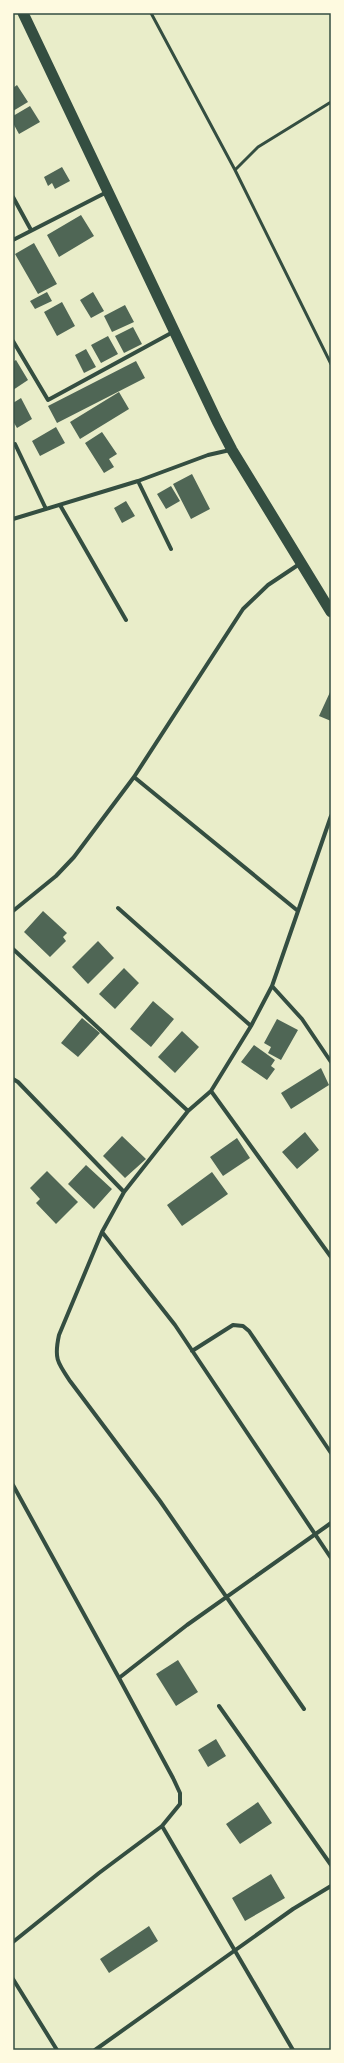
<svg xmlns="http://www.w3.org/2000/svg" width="344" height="2063" font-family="Rubik,sans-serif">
<rect width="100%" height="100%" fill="#e9edc9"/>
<!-- building -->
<path fill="#4f6655" d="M17 85 28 102 13 111V88Z
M30 106 40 122 19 134 13 123V116Z
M62 167 70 181 55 189 52 183 48 186 44 177Z
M81 215 94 236 59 257 47 235Z
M34 243 57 284 38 294 15 254Z
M47 292 52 301 35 309 30 301Z
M93 292 104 311 91 318 80 300Z
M62 302 75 326 57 336 44 312Z
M125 305 134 322 112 332 104 316Z
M133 327 142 344 124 353 115 336Z
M108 336 118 354 101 363 91 345Z
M86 349 96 367 84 373 75 355Z
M16 360 28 380 13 390V362Z
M136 361 145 378 57 423 48 406Z
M119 392 129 409 80 439 70 422Z
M21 398 32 419 17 428 13 421V403Z
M56 427 65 443 40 456 32 441Z
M102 432 117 454 109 459 114 467 104 473 85 443Z
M192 474 210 509 191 519 173 484Z
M171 486 180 501 166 509 157 494Z
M126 501 135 516 122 523 114 508Z
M331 690V721L319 716Z
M43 911 67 933 63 937 66 941 50 957 24 932Z
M98 941 114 958 88 984 72 967Z
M124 968 139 983 115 1009 99 994Z
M153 1001 174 1019 151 1047 130 1029Z
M82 1018 100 1033 78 1057 61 1043Z
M277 1019 298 1030 281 1060 268 1053 271 1047 264 1043Z
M182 1031 199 1047 175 1073 158 1057Z
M254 1045 275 1060 271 1066 275 1069 267 1080 241 1062Z
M321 1068 329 1085 291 1109 281 1093Z
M305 1132 319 1150 297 1169 282 1152Z
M122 1136 146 1159 125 1178 103 1156Z
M237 1138 250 1158 223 1176 210 1157Z
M86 1165 112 1189 94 1209 68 1184Z
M47 1171 78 1202 56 1224 36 1203 40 1199 30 1188Z
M212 1172 228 1194 182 1226 167 1205Z
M178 1660 198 1692 176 1706 156 1674Z
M216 1739 226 1756 208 1767 198 1750Z
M258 1802 272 1823 240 1844 226 1824Z
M271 1874 285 1898 245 1921 232 1898Z
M149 1926 158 1941 109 1973 100 1959Z"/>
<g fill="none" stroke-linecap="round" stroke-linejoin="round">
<!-- service -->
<path stroke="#344e41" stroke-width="3" d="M151 13 235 170
M331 102 258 147 235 170 331 364"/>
<!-- minor -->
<path stroke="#344e41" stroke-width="4" d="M13 197 31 230
M13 240 107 192
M13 341 48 400 173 332
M15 444 46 509
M138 481 171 549
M60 505 126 620
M13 519 138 481 208 455 230 450
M134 777 298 911
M118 908 251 1026
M13 911 56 876 74 857 134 777 243 609 268 585 301 563
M13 949 188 1111
M272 986 302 1019 331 1062
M13 1079 18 1082 124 1192
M211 1091 331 1257
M102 1232 175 1325 331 1558
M192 1351 233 1325 243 1326 249 1331 331 1453
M13 1485 119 1678
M219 1706 331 1865
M304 1709 160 1501 70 1381C57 1362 54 1358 59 1335L102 1232 124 1192 188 1111 211 1091 251 1026 272 986 331 816
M162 1826 293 2050
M13 1942 99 1873 162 1826 180 1804V1793L173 1778 119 1678 187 1625 331 1523
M13 1979 57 2050
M95 2050 293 1909 331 1886"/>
<!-- trunk -->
<path stroke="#344e41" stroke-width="11" d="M23 13 217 421 232 450 331 612"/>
</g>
<!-- border -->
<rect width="344" height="2063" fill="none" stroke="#fefae0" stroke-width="28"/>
<rect x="14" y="14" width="316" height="2035" fill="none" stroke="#344e41" stroke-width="1.5"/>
</svg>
